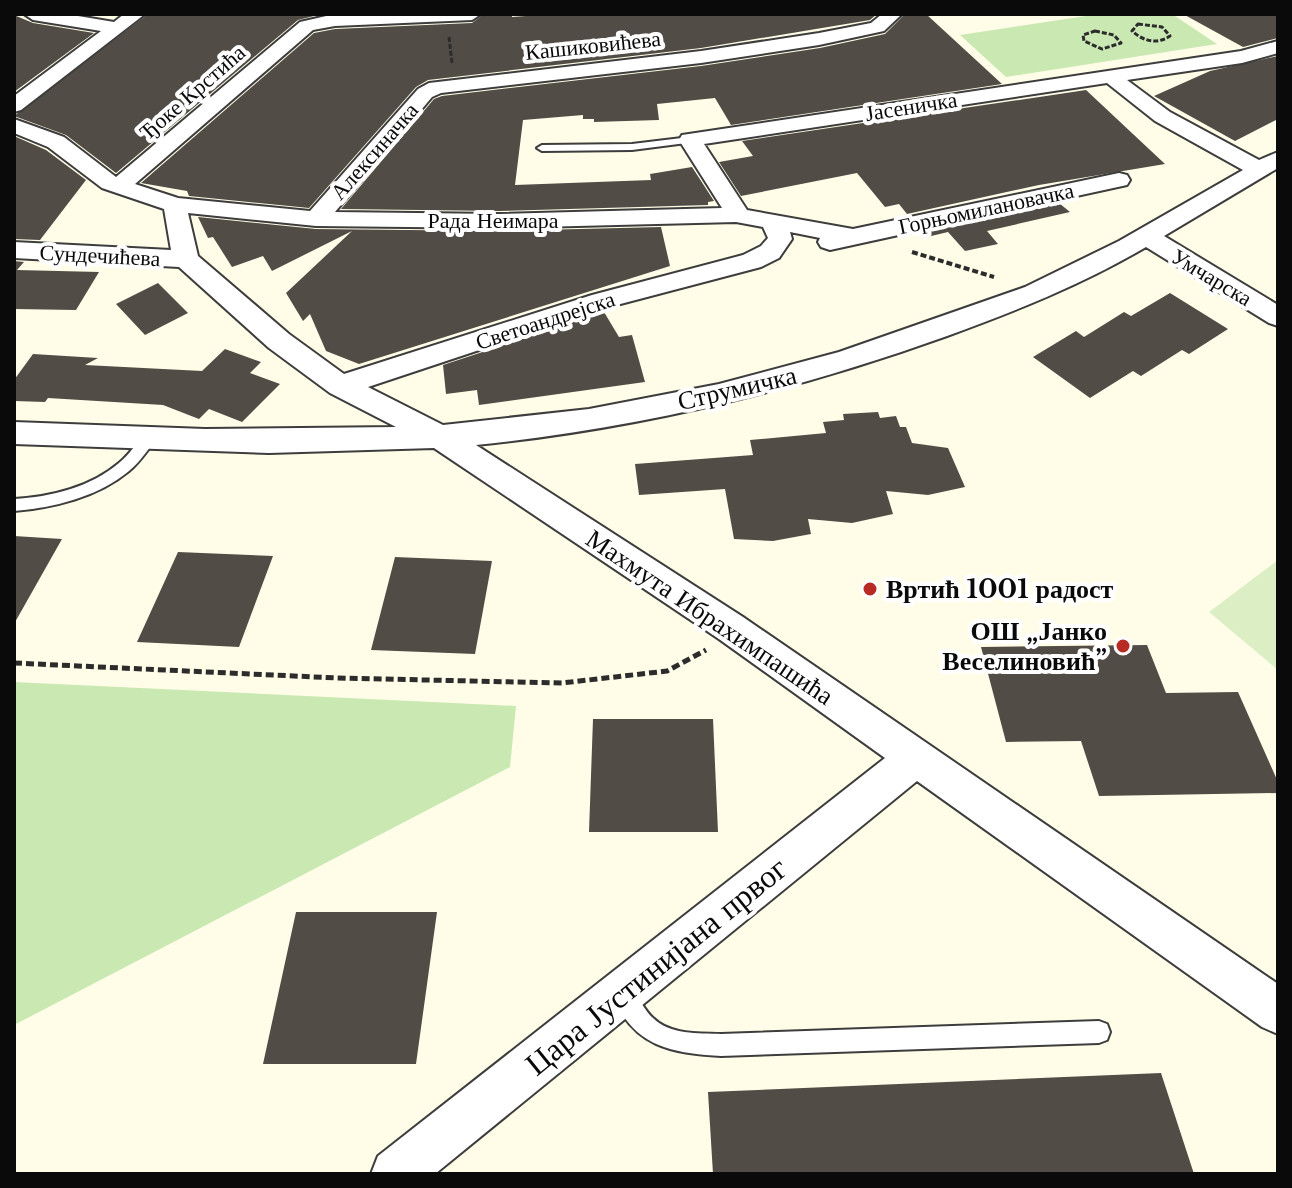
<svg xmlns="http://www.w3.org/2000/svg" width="1292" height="1188" font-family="'Libre Baskerville',serif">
<rect width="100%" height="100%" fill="#fffde7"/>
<!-- green -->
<path fill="#c9e8b2" d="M1099 14H1172L1217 44 1006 77 960 35Z
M14 682 516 706 510 767 14 1025Z"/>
<!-- pitch -->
<path fill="#dcefc4" d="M1278 560V670L1209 612Z"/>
<!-- building -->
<path fill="#524c47" d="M148 14H322L298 20 116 173 66 135 14 116Z
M484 14H512V17L553 14H877L870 20 701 48 428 80 416 87 309 208 189 196 187 191 141 183 314 33 335 29 472 23Z
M905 14H926L1002 84 731 125 715 98 657 104 659 120 594 122V119H583V115L523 120 515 185 651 180 650 174 692 167 714 201 708 202V205L499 211 341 209 434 99 442 96 701 66 820 48 885 34Z
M1183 14H1278V38L1243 47Z
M14 15 33 23 94 33 14 92Z
M1278 56V119L1235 141 1154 96 1210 71Z
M1086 90 1165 164 1039 185 907 214 899 204 885 207 857 173 741 196 719 162 753 156 742 141Z
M14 136 46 150 86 180 40 240 14 239Z
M1059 203 1070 212 987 231 998 244 965 251 948 232 927 237 923 233Z
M198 217 316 229 499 231 661 227 670 266 359 364 326 351 310 314 303 321 286 293 352 231 272 271 263 256 232 267 213 237 208 238Z
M14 261 24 262 17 270 99 272 76 310 14 309Z
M158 283 188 313 145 335 116 304Z
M1170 293 1228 329 1189 354 1182 350 1141 376 1133 371 1090 398 1033 357 1076 331 1084 337 1124 312 1131 316Z
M604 312 619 337 632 335 645 382 479 405 477 390 446 394 443 365Z
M225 349 261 362 250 373 280 384 242 422 209 409 199 419 163 405 48 398 45 402 14 401V380L33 354 98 358 85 365 202 371Z
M878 412 880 418 896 416 900 427H906L912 443 948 448 965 487 928 495 886 491 893 514 852 523 808 519 811 534 773 541 734 539 725 489 639 495 635 464 753 455 750 440 826 433 823 422 844 420 843 414Z
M14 536 62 539 14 624Z
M178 552 273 556 239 647 137 642Z
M395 557 492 561 475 654 371 650Z
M1147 645 1166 693 1238 692 1278 782V793L1099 796 1081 741 1006 742 981 647Z
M593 719H713L718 832H589Z
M296 912H437L416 1064H263Z
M1161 1073 1194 1174H713L708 1092Z"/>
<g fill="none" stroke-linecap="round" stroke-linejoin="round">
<defs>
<path id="lane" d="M690 137 695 140 694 142 632 150 542 151 537 148 542 145 632 144Z
M149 433 154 434 156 438 154 442C146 452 139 463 129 471 98 497 53 508 14 511V499C51 497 91 487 119 463 129 455 136 444 144 434Z
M623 984C638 991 641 1007 653 1018 670 1035 698 1033 721 1034L1099 1021 1107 1024 1110 1032 1107 1040 1099 1043 721 1056C671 1053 634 1047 612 995L616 988Z"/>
<path id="street" d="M24 14H66L114 22 124 14H145L21 110 14 112V96L101 31 33 20Z
M335 14H481L472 20 335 26 313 30 135 184 178 198 310 211 418 89 429 83 701 51 819 33 871 23 882 14H902L884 31 819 45 701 63 441 93 432 97 335 212 499 214 722 208 679 140 682 135 1241 51 1278 41V53L1242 63 1127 80 1170 112 1259 160 1278 152V168L1164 236 1278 305V326L1269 323 1146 247C1083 284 1016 311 947 336 794 391 637 429 476 445L743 617 1278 984V1034L1262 1027 917 781 435 1174H371L378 1156 885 758 719 639 434 448 269 453 14 444V422L205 429 396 427 330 393 269 348 179 267 14 258V242L171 250 164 209 102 188 48 147 14 133V119L64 137 116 177 300 22ZM1107 83 1155 121 1243 170 1119 241 1025 287 839 352 719 384 589 409 443 425 368 387 609 307 761 267 779 258 792 239 790 232 820 238 818 242 821 247 830 250 1127 185 1130 180 1127 175 1119 173 853 229 747 210 704 144ZM188 213 316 226 499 228 736 222 763 227 768 238 761 246 743 255 592 295 344 374 289 334 198 256Z"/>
</defs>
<!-- lane casing -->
<use href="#lane" stroke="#3d3d3d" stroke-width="4"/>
<!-- street casing -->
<use href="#street" stroke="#3d3d3d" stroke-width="4"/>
<!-- path-far2 -->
<path stroke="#2c2c2c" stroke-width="3" stroke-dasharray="5 2" stroke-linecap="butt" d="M1138 24 1162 27 1170 36C1157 45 1143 41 1132 31Z
M1095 31 1114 35 1121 43 1102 49 1084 41 1083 35Z
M449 37 452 63"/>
<!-- path-far1 -->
<path stroke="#2c2c2c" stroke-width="4" stroke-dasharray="6 3" stroke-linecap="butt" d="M912 252 994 277"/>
<!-- path -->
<path stroke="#2c2c2c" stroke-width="5" stroke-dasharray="8 4" stroke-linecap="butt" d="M14 663 337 678 562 683 667 671 706 650"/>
<!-- lane -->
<use href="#lane" fill="#fff" fill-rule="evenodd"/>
<!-- street -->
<use href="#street" fill="#fff" fill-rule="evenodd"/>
</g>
<!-- markers -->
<g fill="#b82b24" stroke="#fff" stroke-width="3">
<circle cx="870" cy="589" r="8"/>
<circle cx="1123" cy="646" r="8"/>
</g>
<g text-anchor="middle" stroke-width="8" stroke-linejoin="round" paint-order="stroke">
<!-- far-street labels -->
<g font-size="22" fill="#0a0a0a" stroke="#fff">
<text transform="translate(593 45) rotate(-6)" y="8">Кашиковићева</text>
<text transform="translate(192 92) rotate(-41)" y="8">Ђоке Крстића</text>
<text transform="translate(911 106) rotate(-9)" y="8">Јасеничка</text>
<text transform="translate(374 151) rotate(-49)" y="8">Алексиначка</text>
<text transform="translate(986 208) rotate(-12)" y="8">Горњомилановачка</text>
<text x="493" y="228">Рада Неимара</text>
<text transform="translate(100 255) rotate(3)" y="8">Сундечићева</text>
<text transform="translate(1212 277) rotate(31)" y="8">Умчарска</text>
<text transform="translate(545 320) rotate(-18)" y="8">Светоандрејска</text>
</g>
<!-- street labels -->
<g font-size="26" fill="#0a0a0a" stroke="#fff">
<text transform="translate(737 388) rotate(-13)" y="9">Струмичка</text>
<text transform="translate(710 617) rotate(34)" y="9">Махмута Ибрахимпашића</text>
</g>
<!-- poi labels -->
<g font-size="26" font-weight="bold" fill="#0a0a0a" stroke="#fff" text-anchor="start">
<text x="886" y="598">Вртић 1001 радост</text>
<text x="1107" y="640" text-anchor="end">ОШ „Јанко<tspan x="1107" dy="30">Веселиновић”</tspan></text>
</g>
<!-- near-street labels -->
<g font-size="32" fill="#0a0a0a" stroke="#fff">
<text transform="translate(656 966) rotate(-39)" y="11">Цара Јустинијана првог</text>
</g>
</g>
<!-- border -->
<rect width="1292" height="1188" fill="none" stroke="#0a0a0a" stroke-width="32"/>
</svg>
